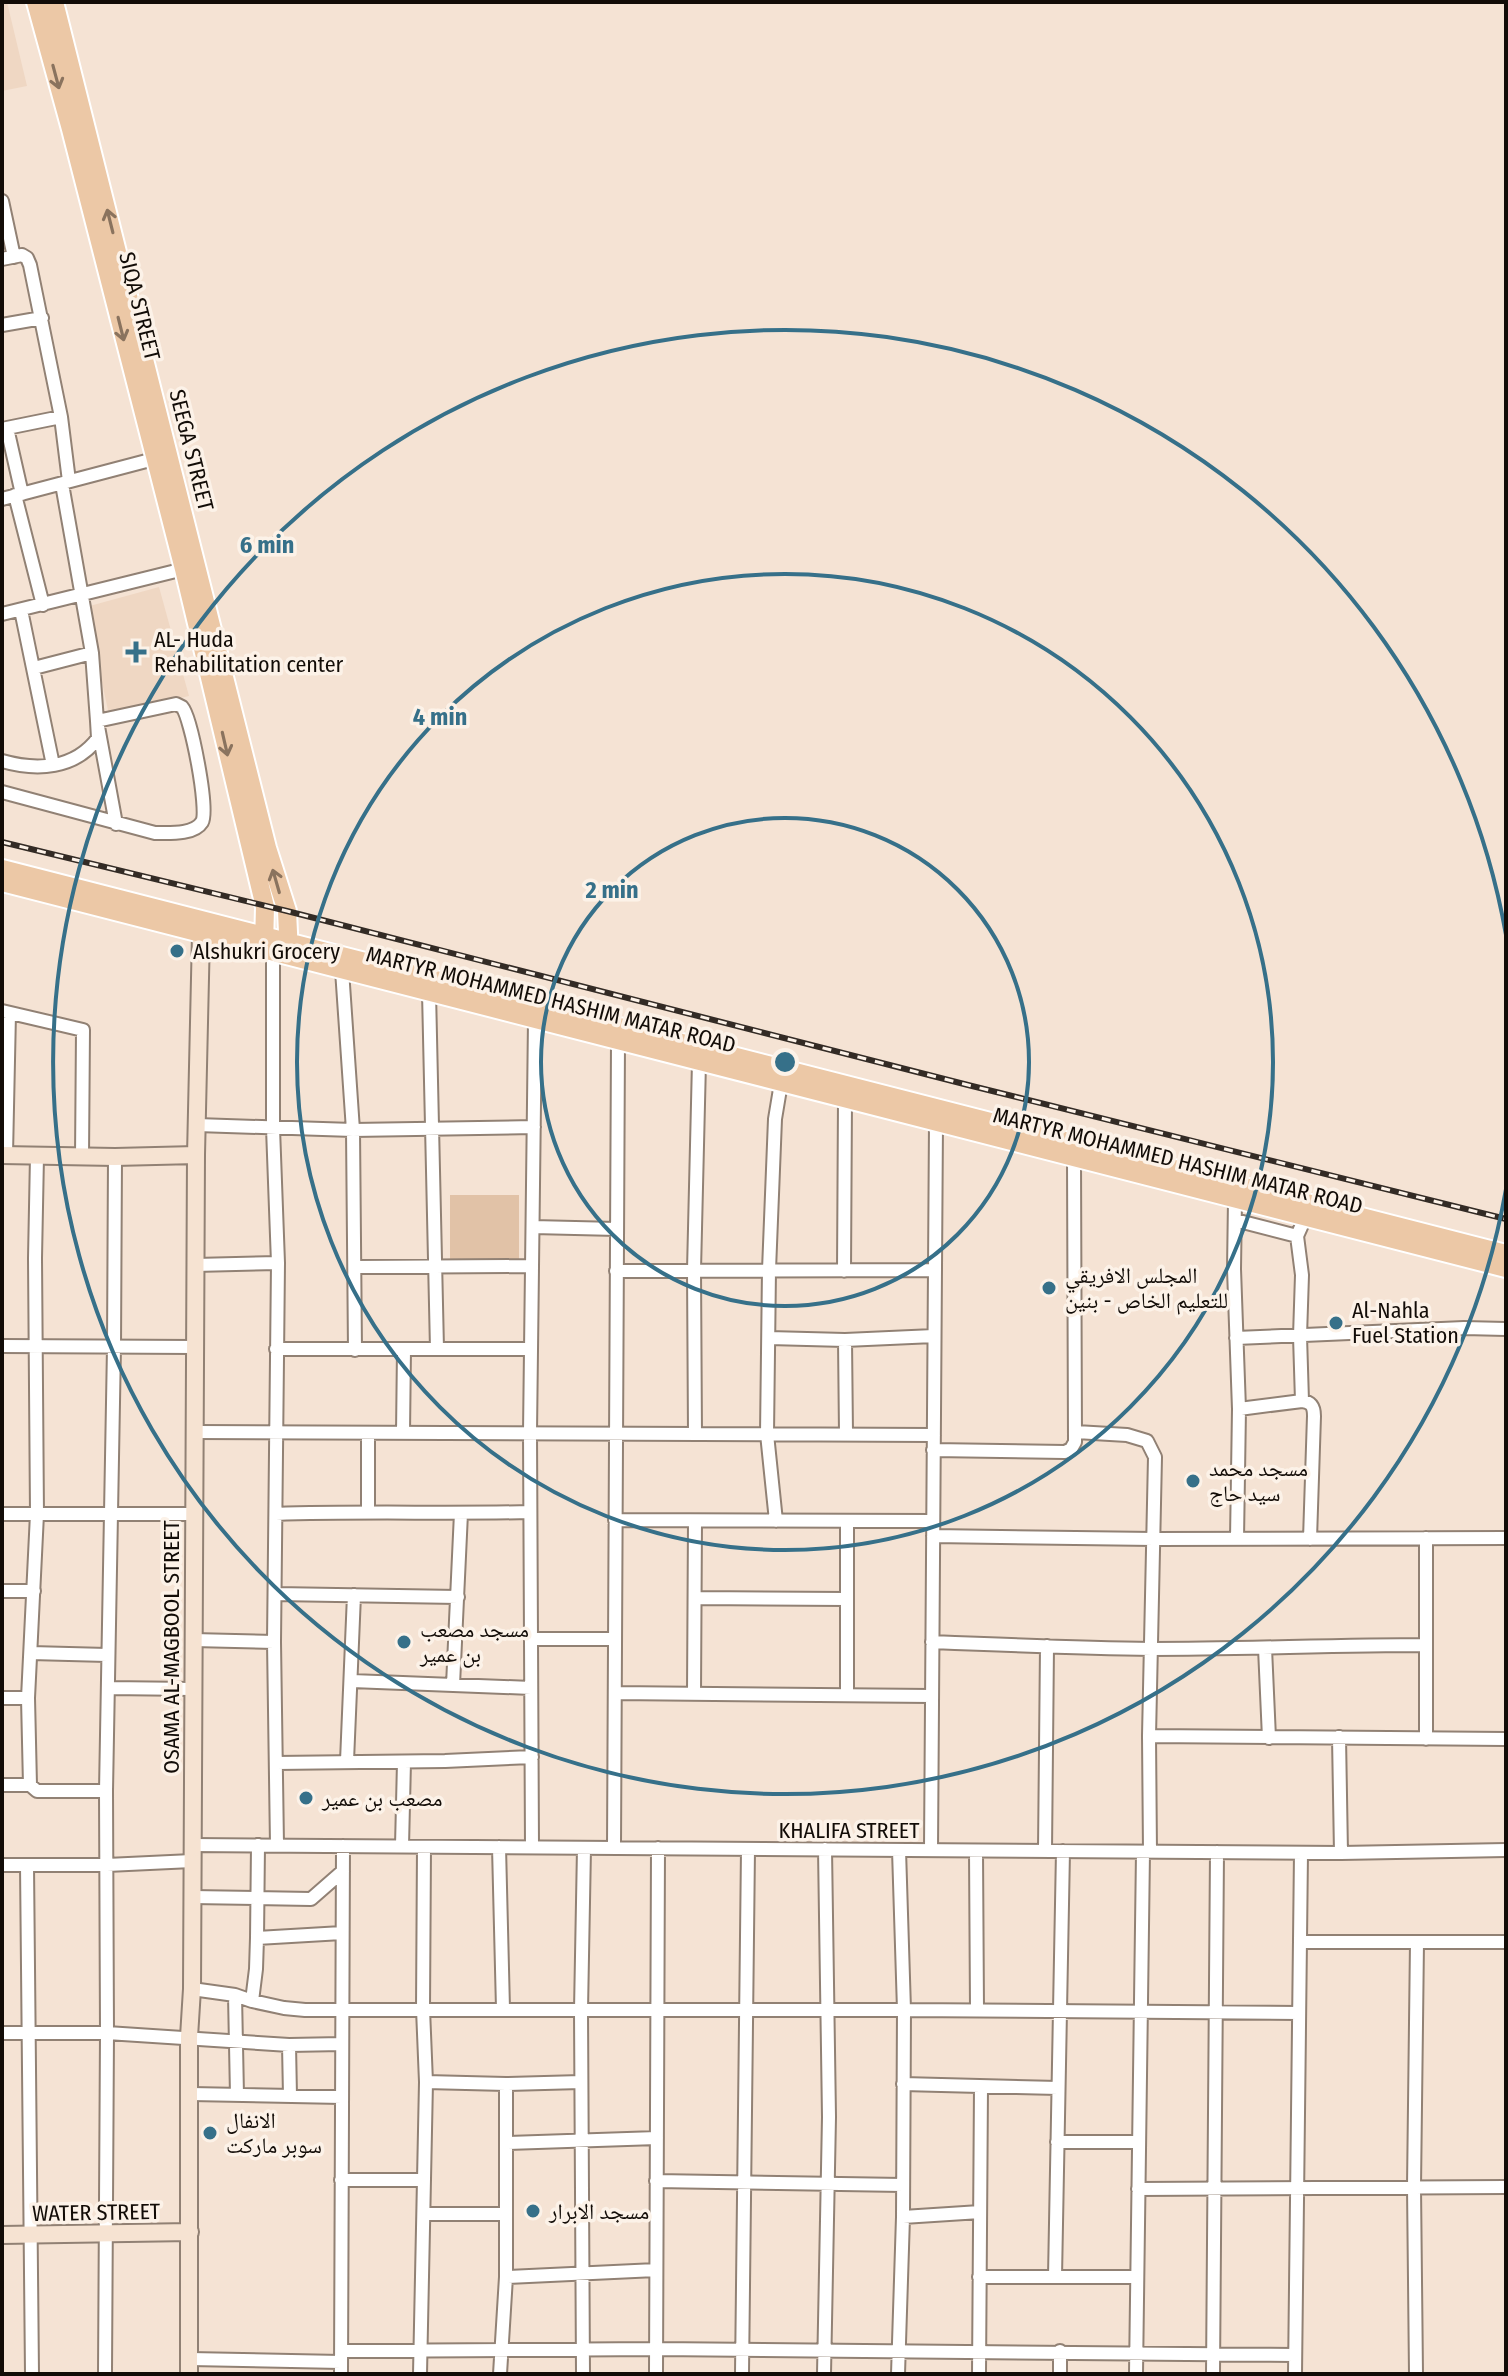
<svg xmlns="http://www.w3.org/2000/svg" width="1508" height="2376" font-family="'Fira Sans Condensed','Noto Naskh Arabic',sans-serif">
<rect width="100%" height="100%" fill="#f5e3d4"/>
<!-- built -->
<path fill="#efd7c3" d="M2 2H7L27 86 2 91Z
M159 587 189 696 109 715 86 607Z"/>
<!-- green -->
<path fill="#e1c2a7" d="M450 1195H519V1261H450Z"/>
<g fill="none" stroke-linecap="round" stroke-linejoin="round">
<defs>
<path id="street" d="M2 201 14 257
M2 259 22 255 27 258 30 265 61 417 69 481
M2 325 42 318
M7 428 22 494
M2 429 61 417
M62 484 92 653 97 721 116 824
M15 495 43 605
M2 499 154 459
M21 610 53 765
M2 614 184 569
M34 668 92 653
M2 761C37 771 75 769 98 738L97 721 176 704C178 705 180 706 182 707 191 717 209 810 202 822 194 835 169 833 155 833L2 792
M273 952V1128L278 1263 274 1642 277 1845
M342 970 353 1130 355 1350
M429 992 437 1349
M2 1011 83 1030 82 1157
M197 1125 353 1130 534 1127
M6 1155 9 1013
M1235 1200 1234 1269 1239 1409 1237 1539
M1235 1220 1297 1236
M533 1227 617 1229
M195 1265 278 1263
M355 1267 532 1266
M616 1271 935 1270
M844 1271 845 1099
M769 1338 845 1340 934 1336
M1236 1338 1464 1328 1506 1329
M845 1340 846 1434
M2 1346 195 1347
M276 1349H531
M1302 1401 1300 1336 1302 1275 1297 1236 1305 1218 1306 1211
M1239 1409 1302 1401C1311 1402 1314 1406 1314 1416L1310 1539
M195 1432 934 1435
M1076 1432 1127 1435 1147 1441 1155 1457 1149 1736 1150 1852
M403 1433 404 1349
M695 1434 694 1270 699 1062
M933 1450 1065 1452 1071 1449 1075 1442 1074 1158
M368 1511V1433
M2 1514H194
M276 1514C361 1511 445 1514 530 1512
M615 1520 933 1521
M776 1521 767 1434 769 1270 775 1119 781 1083
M847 1521V1695
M933 1536 1154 1539 1506 1538
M2 1591H34
M276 1594 458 1597
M695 1598 847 1599
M531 1639H615
M193 1640 274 1642
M932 1642C1005 1645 1078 1648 1152 1649 1243 1649 1335 1645 1426 1645
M1265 1648 1269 1738
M31 1653 107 1655
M352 1681 531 1688
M453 1685 461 1513
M108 1688 193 1689
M615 1693 932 1696
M694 1693 695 1521
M2 1698H28
M1149 1736 1506 1739
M1339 1737 1341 1853
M1426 1739V1538
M347 1761 354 1595
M276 1763 445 1761 532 1757
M2 1785H30L37 1791H106
M30 1785 28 1698 37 1514 35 1258 37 1156
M192 1845 1341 1853 1506 1850
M402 1846 404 1762
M499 1847 503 2009
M532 1847 530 1433 535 1020
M614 1848 618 1041
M931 1850 936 1123
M976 1851 977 2010
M1045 1851 1047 1646
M2 1865H107L192 1861
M27 1865 32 2374
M192 1897 311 1899 343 1871
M257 1938 258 1845
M1300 1942H1506
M192 1989 235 1995 252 2001 256 1969 257 1938 342 1933
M235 1995 237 2095
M252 2001 284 2008 305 2010H904L1299 2013
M2 2033H107L289 2045 342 2044
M289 2045 290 2096
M426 2082 506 2084 581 2082
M903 2084 1058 2088
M191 2094 342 2097
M1057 2142H1139
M507 2143 657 2138
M341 2180H424
M656 2181 903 2185
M1138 2189 1506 2187
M424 2214H505
M903 2217 980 2212
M506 2277 656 2270
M979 2277H1137
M1055 2277 1063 1851
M341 2351 656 2349 1295 2355
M190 2359 341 2362
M105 2374 107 2033 106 1791 114 1347 115 1157
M341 2374 343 1846
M420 2374 426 2082 423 2009 424 1847
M500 2374 506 2277V2084
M583 2374 581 2010 584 1848
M656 2374 658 1848
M742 2374 748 1849
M824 2374 829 2117 825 1849
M898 2374 903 2217 904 2010 899 1850
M979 2374 981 2087
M1060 2374V2351
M1136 2374 1143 1852
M1213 2374 1217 1852
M1295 2374 1301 1853
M1416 2374 1414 2187 1417 1942"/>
<path id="secondary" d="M2 1155 115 1157 196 1155
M2 2235 190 2232
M189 2374V2037L192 1989 196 1155 201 934 204 923"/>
<path id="primary" d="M36 2 71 129 184 569 265 907 264 946
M54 2 267 848 287 911 289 954
M2 869 1506 1254
M2 882 1506 1268"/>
</defs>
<!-- street casing -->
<use href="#street" stroke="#918174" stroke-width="16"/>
<!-- secondary casing -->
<use href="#secondary" stroke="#918174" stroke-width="20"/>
<!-- primary casing -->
<use href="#primary" stroke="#fff" stroke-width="22"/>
<!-- street -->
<use href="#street" stroke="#fff" stroke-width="12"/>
<!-- secondary -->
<use href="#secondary" stroke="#f6e3d2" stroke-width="16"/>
<!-- primary -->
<use href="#primary" stroke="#ecc8a6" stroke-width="18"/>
<defs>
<path id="rail" d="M2 842 287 911 968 1085 1506 1219"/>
</defs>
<!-- rail casing -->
<use href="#rail" stroke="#332b25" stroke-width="6"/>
<!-- rail -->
<use href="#rail" stroke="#fcf2e8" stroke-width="3" stroke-dasharray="9" stroke-linecap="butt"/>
</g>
<!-- one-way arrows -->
<defs><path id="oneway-shaft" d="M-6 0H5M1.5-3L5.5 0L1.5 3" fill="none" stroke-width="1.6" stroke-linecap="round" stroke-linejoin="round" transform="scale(2)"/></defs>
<g stroke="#8a735e">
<use href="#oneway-shaft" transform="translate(56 77) rotate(75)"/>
<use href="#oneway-shaft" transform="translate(110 221) rotate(-104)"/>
<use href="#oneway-shaft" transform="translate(121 329) rotate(76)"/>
<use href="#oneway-shaft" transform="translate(225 744) rotate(77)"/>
<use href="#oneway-shaft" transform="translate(276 881) rotate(-106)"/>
</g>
<!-- distance rings -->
<g fill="none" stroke="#367089" stroke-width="4">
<circle cx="785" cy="1062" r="244"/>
<circle cx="785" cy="1062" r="488"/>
<path d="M1506 1189A732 732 0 1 1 1506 935"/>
</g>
<!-- markers -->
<g fill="#367089" stroke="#fcf2e8" stroke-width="3">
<path d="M132 640h8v8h8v8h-8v8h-8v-8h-8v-8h8z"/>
<circle cx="177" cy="951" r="8"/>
<circle cx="1049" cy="1288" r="8"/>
<circle cx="1336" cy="1323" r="8"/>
<circle cx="1193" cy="1481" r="8"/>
<circle cx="404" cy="1642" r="8"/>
<circle cx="306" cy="1798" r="8"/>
<circle cx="210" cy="2133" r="8"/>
<circle cx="533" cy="2211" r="8"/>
</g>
<g text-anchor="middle" stroke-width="7" stroke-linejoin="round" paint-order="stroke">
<!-- street labels -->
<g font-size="22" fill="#120c07" stroke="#fcf2e8">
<text transform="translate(140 306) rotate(76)" y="8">SIQA STREET</text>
<text transform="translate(192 450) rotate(76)" y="8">SEEGA STREET</text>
<text transform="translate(551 999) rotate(14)" y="8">MARTYR MOHAMMED HASHIM MATAR ROAD</text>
<text transform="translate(1178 1160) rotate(14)" y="8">MARTYR MOHAMMED HASHIM MATAR ROAD</text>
<text transform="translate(171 1647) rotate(-90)" y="8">OSAMA AL-MAGBOOL STREET</text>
<text x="849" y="1838">KHALIFA STREET</text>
<text transform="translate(96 2212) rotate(-1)" y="8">WATER STREET</text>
</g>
<!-- poi labels -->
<g font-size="22" fill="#120c07" stroke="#fcf2e8" text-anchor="start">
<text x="154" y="647">AL- Huda<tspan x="154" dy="25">Rehabilitation center</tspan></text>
<text x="193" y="959">Alshukri Grocery</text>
<text x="1065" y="1283">المجلس الافريقي<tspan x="1065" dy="25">للتعليم الخاص - بنين</tspan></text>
<text x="1352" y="1318">Al-Nahla<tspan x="1352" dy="25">Fuel Station</tspan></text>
<text x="1209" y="1476">مسجد محمد<tspan x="1209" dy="25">سيد حاج</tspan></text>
<text x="420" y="1637">مسجد مصعب<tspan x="420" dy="25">بن عمير</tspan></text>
<text x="322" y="1806">مصعب بن عمير</text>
<text x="226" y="2128">الانفال<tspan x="226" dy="25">سوبر ماركت</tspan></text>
<text x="549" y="2219">مسجد الابرار</text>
</g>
</g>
<circle cx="785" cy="1062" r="12" fill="#367089" stroke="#fcf2e8" stroke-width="4"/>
<g font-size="24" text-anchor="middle" font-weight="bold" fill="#367089" stroke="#fcf2e8" stroke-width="7" stroke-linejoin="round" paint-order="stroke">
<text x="267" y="553">6 min</text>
<text x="440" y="725">4 min</text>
<text x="612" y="898">2 min</text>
</g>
<!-- border -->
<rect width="1508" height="2376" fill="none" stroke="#120c07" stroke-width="8"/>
</svg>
